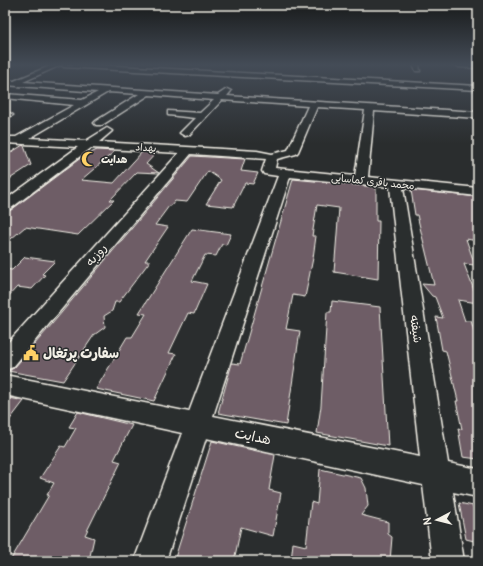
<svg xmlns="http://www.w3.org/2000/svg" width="483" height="566" font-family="Pangolin,'Playpen Sans Arabic',sans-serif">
<rect width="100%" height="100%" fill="#2a2d2e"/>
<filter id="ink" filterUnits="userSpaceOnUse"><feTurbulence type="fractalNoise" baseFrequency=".025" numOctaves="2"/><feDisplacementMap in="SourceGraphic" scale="8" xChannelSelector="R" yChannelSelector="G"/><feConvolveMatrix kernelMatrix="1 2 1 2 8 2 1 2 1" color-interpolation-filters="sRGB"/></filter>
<g filter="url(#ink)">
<!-- building -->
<path fill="#6e5d66" stroke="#f4f1e8" d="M23 145 24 146 31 165 5 182V156Z
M97 150 115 151 81 180 114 183 142 152 156 153 146 164 159 173 137 172 110 200H114L78 235 25 227 5 244V212L11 210 82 157Z
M192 156 245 159 241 171 258 173 253 184 245 183 233 207 206 204 221 180 208 171 187 202 175 201 171 206H169L155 225 168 227 145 261H150L119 302H115L112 311 104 316 105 327 94 335 63 381 8 371 14 368 47 330Z
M293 179 376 187V221H379L378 279 334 272 339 208 317 205 312 236H316L313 258 305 297 293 295 286 329 300 331 286 425 218 413 232 363 240 364Z
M411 190 478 197V241L466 239 475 265 464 264 474 290 478 291V303L458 300 465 321H471L478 343V459L463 457 458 428 462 429 456 401H458L446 351 442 350 436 317 443 318 435 297 432 296 422 284 434 285 417 215H415Z
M192 229 231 234 226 245 222 244 216 256 205 255 192 281 207 284 194 314 188 313 169 353 176 354 154 401 96 389 127 337H132L146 314 139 313Z
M25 257 55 261 42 274 45 275 32 289 17 287 5 300V269L12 270Z
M332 301 380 307 388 446 317 433 321 406 327 312H331Z
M5 397 24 401 5 426Z
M78 412 132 425 114 460 121 462 85 535 94 538 90 556 88 561H10L49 495H47L54 483 40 478 61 446 65 447 76 428 69 427Z
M212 441 275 455 269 490 281 493 273 536 241 527 234 561H174Z
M320 469 361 478 366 488 368 506 361 515 388 522V534L392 537 390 561H376L364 558V561H291L293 543 306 546 311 502 317 504Z
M459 503 478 507V542L466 539Z"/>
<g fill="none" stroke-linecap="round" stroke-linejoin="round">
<defs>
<path id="minor" d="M52 65H101L478 86V90L64 67 61 65 23 82 218 95 227 89 231 91 227 96 478 112V118L374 111 368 177 478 188V196L403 188 448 463 478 469V497L453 492 464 561H432L423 485 206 438 166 561H134L182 433 5 395V375L189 412 278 176 264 174 262 171 266 159 191 154 13 367 5 370V346L179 153 91 148 10 209 5 210V200L78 147 5 143V137H16L74 105 5 98V94L82 100 98 92 5 85V81H14ZM108 92 139 94 96 121 94 123 96 125H102L149 95 214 100 200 113 168 111V115L195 118 180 133 185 136 189 135 222 100 308 106 288 150 272 154 257 151 99 142 112 131 107 128 86 141 30 138ZM317 107 365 110 355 176 275 168 277 159 296 154 298 152ZM290 177 390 187 420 457 213 416Z
M413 65H419L420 71H416Z
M456 65H478V68L459 67Z
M8 112 13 115 5 119V113Z"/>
</defs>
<!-- minor casing -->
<use href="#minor" stroke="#f4f1e8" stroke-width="3"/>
<!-- minor -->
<use href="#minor" fill="#2a2d2e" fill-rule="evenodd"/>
</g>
</g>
<!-- sky -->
<linearGradient id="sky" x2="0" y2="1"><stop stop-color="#171919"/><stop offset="0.45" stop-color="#444c57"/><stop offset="1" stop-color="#444c57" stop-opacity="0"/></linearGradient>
<rect width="483" height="144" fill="url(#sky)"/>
<!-- icons -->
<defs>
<symbol id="mosque-bare" viewBox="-9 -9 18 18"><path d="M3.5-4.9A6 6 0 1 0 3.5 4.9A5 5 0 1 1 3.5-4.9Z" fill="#ffd166" stroke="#2a2d2e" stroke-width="2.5" paint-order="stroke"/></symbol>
<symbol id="civic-bare" viewBox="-9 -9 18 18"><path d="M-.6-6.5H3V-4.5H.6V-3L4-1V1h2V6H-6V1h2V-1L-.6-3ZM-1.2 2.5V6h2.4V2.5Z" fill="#ffd166" stroke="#2a2d2e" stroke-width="2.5" paint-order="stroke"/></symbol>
</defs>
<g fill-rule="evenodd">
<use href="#mosque-bare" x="78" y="148" width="22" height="22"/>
<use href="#civic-bare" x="20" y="342" width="22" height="22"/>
</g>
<g text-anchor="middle" stroke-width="3" stroke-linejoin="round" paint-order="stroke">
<!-- far-street labels -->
<g font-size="10" fill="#f4f1e8" stroke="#2a2d2e">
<text transform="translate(146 147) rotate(4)" y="4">بهداد</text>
<text transform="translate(373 181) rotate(6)" y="4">محمد باقری کماسایی</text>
</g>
<!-- far-poi labels -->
<g font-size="10" font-weight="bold" fill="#f4f1e8" stroke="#2a2d2e" text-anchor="start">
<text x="101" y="163">هدایت</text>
</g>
<!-- street labels -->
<g font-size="12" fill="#f4f1e8" stroke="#2a2d2e">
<text transform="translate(96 255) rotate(-49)" y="4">روزبه</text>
<text transform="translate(416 329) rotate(82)" y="4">شیفته</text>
</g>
<!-- near-poi labels -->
<g font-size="14" font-weight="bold" fill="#f4f1e8" stroke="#2a2d2e" text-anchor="start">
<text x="43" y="358">سفارت پرتغال</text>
</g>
<!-- near-street labels -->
<g font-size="14" fill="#f4f1e8" stroke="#2a2d2e">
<text transform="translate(253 436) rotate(12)" y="5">هدایت</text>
</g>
</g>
<!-- margin -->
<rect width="483" height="566" fill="none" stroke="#2a2d2e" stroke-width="20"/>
<rect x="10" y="10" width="463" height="546" fill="none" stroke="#f4f1e8" stroke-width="1.5" filter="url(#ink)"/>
<!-- north arrow -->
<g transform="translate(437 520) rotate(263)" stroke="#2a2d2e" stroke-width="3" paint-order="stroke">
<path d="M0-3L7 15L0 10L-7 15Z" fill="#f4f1e8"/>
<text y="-6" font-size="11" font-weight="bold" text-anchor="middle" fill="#f4f1e8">N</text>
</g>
</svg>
